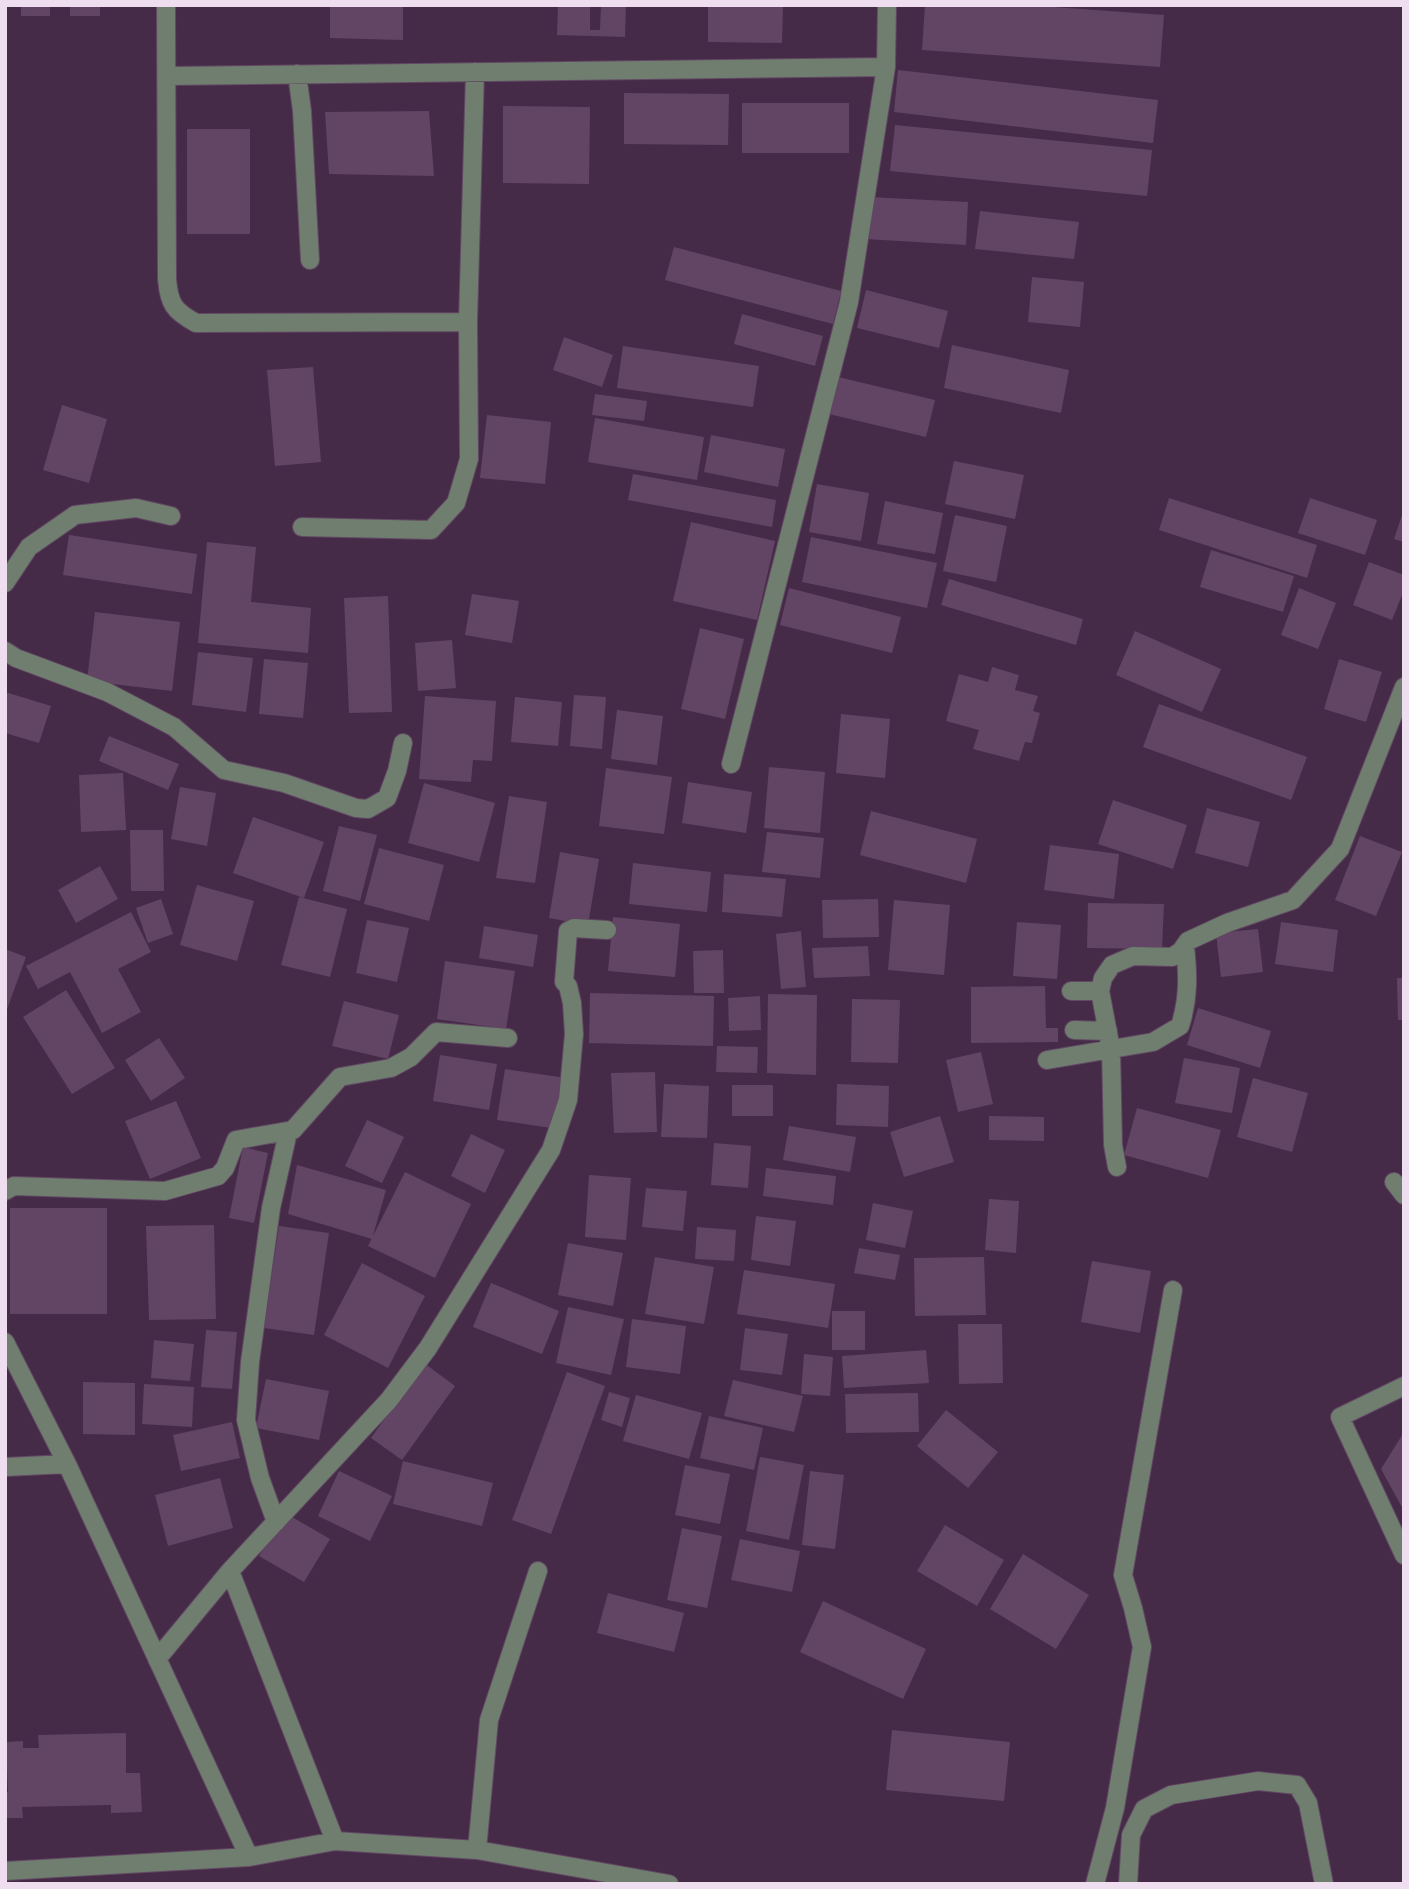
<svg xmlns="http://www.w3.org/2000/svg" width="1409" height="1889" font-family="'Times New Roman',serif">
<rect width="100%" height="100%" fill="#462b48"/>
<!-- building -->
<path fill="#624564" d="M21 5H50V16H21Z
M70 5H100V16H70Z
M330 5H403V40L330 38Z
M558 5H590V30H600L601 5H626L625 37 557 35Z
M708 5H783L782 43 708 42Z
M925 5H1026L1164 15 1160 67 922 50Z
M898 70 1158 100 1153 143 894 112Z
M624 93 729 94 728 145 624 144Z
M742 103H849V153H742Z
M503 106 590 107 589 184 503 183Z
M429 111 434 176 329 174 325 112Z
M895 125 1152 150 1147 196 890 171Z
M187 129H250V234H187Z
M869 197 968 202 966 245 866 239Z
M980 211 1079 222 1074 259 975 249Z
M674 247 841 291 833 324 665 280Z
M1032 277 1084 282 1080 327 1028 322Z
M866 290 948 311 939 348 857 328Z
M742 314 823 336 815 366 734 344Z
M564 337 613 355 602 387 553 370Z
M952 345 1069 370 1061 413 944 388Z
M623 346 759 366 753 407 617 388Z
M313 367 321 462 275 466 267 370Z
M838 377 935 400 926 437 829 414Z
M595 394 647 401 644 421 592 415Z
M62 405 107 419 89 483 43 470Z
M487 415 551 422 545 484 480 478Z
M595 418 704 437 697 480 588 462Z
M711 435 785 449 778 487 704 472Z
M954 461 1024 475 1015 519 945 504Z
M633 474 776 500 772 527 628 500Z
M817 484 869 493 861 541 809 532Z
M1169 498 1317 545 1307 578 1159 530Z
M1310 498 1377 520 1365 555 1298 533Z
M885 501 943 513 935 554 877 544Z
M1403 512H1404V542L1394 539Z
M955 515 1007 526 996 582 943 571Z
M691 522 775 541 757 620 673 601Z
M69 535 197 554 192 594 63 575Z
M811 537 937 563 927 608 802 582Z
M207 542 256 547 251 602 311 608 308 653 198 643Z
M1211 550 1294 576 1283 612 1200 587Z
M1369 562 1404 575V590L1392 620 1353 605Z
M949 579 1083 619 1076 645 941 605Z
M789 588 901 617 892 653 780 625Z
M1299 588 1336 603 1318 649 1281 635Z
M472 594 519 601 512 643 465 635Z
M388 596 392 712 349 713 344 598Z
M95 612 180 622 172 691 87 681Z
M700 628 744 639 725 719 681 709Z
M1135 631 1221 669 1202 712 1116 675Z
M452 640 456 688 418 691 415 643Z
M198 652 253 658 246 712 192 705Z
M264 659 308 663 303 718 259 714Z
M1339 659 1382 672 1366 722 1324 709Z
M992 667 1019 675 1015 690 1038 696 1033 711 1040 713 1032 743 1025 742 1019 761 973 749 979 730 946 721 959 674 988 682Z
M5 692 51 706 39 743 5 733Z
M574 695 606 697 602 749 570 746Z
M425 696 496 701 492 761 473 760 471 782 419 779Z
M515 697 562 702 558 746 511 742Z
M1159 704 1307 757 1291 800 1143 747Z
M617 710 663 716 657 765 611 759Z
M841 714 890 719 885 778 836 773Z
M109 736 179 764 168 790 99 761Z
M769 767 825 772 820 833 764 828Z
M606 768 672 777 664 834 599 826Z
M123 773 126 830 81 832 79 775Z
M688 782 752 792 746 833 682 823Z
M424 783 495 803 479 862 408 843Z
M180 787 216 793 207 846 171 839Z
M509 796 547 802 535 883 496 878Z
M1113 800 1187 825 1173 869 1098 844Z
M1207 808 1260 822 1248 867 1195 853Z
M871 811 977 839 966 883 860 855Z
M253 817 324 842 304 898 233 873Z
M339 826 377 835 360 901 323 891Z
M130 830H163L164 891H131Z
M767 832 824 838 820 878 762 872Z
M1360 836 1402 852 1376 916 1335 900Z
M1050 845 1119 854 1114 899 1044 890Z
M379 848 444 865 429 921 364 904Z
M560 852 599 859 588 925 549 918Z
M633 863 711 872 707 912 629 904Z
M100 866 118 899 76 923 58 890Z
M724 874 786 879 782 917 722 912Z
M197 885 254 901 237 961 180 945Z
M299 897 347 909 330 977 281 965Z
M161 899 173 934 148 943 136 908Z
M878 899 879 937 823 938 822 900Z
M894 900 950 905 944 975 888 970Z
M1088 903 1164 904 1162 949 1087 948Z
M131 912 151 952 118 969 141 1012 102 1033 70 972 38 989 26 966Z
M613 917 680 924 675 977 608 971Z
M367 920 409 928 397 982 356 973Z
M1017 922 1061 925 1057 979 1013 976Z
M1281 922 1338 930 1333 972 1275 964Z
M484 926 538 935 533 967 479 958Z
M1258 929 1263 972 1221 977 1216 933Z
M801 931 806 987 781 989 776 934Z
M868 946 870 976 814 978 812 948Z
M5 949 26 957 6 1012H5Z
M723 950 724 993H694L693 951Z
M445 961 515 971 506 1029 437 1019Z
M1397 978H1404V1020H1398Z
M1045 986 1046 1028H1058V1042L971 1043V987Z
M66 990 115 1068 72 1094 23 1017Z
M590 993 714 996 713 1046 589 1043Z
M768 994 817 995 816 1075 767 1073Z
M760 996 761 1030 729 1031 728 998Z
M852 999 900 1000 898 1063 851 1062Z
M344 1001 399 1015 388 1059 332 1046Z
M1198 1008 1271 1031 1260 1068 1187 1045Z
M159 1038 185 1078 151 1101 125 1060Z
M717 1046 758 1047 757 1073 716 1072Z
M981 1052 993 1104 958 1112 946 1060Z
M440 1055 497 1064 489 1110 433 1101Z
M1184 1058 1240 1068 1232 1113 1175 1103Z
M505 1069 566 1078 558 1129 497 1120Z
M655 1072 657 1132 614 1133 611 1073Z
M1253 1078 1308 1093 1292 1152 1237 1137Z
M664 1084 709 1086 707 1138 661 1137Z
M837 1084 889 1086 888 1127 836 1125Z
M732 1085H773V1116H732Z
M176 1101 201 1158 150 1179 125 1121Z
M1137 1108 1221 1130 1208 1178 1124 1155Z
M940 1116 954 1162 904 1177 890 1132Z
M989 1116 1044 1117V1141L989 1140Z
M367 1120 404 1137 382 1183 345 1166Z
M789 1126 856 1137 850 1172 783 1160Z
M471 1134 505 1150 485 1193 451 1176Z
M714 1143 751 1146 748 1188 711 1185Z
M243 1147 268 1153 254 1223 229 1218Z
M297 1165 386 1190 372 1239 288 1214Z
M766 1168 836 1176 833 1205 763 1196Z
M405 1172 471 1204 435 1278 368 1246Z
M589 1175 631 1178 626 1240 585 1237Z
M646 1188 687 1191 683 1231 642 1227Z
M989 1199 1019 1201 1016 1253 985 1250Z
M873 1203 913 1211 905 1248 866 1240Z
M10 1208H107V1314H10Z
M756 1216 796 1221 790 1266 751 1260Z
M214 1225 216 1319 149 1320 146 1226Z
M279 1226 329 1233 314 1335 264 1328Z
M697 1227 736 1230 734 1261 695 1259Z
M568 1243 623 1253 613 1306 558 1295Z
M859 1248 900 1255 895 1280 854 1273Z
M655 1257 714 1267 704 1324 645 1314Z
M984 1257 986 1315 915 1316 914 1258Z
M1092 1261 1151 1271 1140 1333 1081 1322Z
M362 1263 425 1296 388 1368 324 1335Z
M744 1270 835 1284 828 1328 737 1314Z
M491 1283 559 1311 542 1354 473 1327Z
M568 1307 624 1319 611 1375 556 1363Z
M832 1311H865V1350H832Z
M632 1319 686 1326 680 1374 626 1367Z
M958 1324H1002L1003 1383 959 1384Z
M745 1328 788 1334 782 1375 740 1370Z
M206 1330 237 1332 232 1389 201 1387Z
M154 1340 194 1344 190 1381 151 1378Z
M926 1350 929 1383 844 1388 842 1356Z
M804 1354 833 1357 830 1396 801 1394Z
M424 1363 455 1386 402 1460 371 1438Z
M567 1372 605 1386 551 1534 512 1520Z
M266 1379 329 1391 319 1440 256 1428Z
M733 1380 803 1396 794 1432 724 1416Z
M83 1382 135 1383V1435L83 1434Z
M144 1384 194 1387 192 1427 142 1424Z
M609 1392 630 1398 622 1427 601 1420Z
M918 1393 919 1432 846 1433 845 1394Z
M636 1395 702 1413 689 1459 623 1441Z
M946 1410 998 1452 968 1488 917 1446Z
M709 1416 763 1428 754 1470 700 1458Z
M232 1422 240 1458 181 1471 173 1435Z
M1404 1432V1511L1381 1469Z
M760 1457 804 1465 789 1540 746 1531Z
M403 1461 493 1483 482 1526 393 1504Z
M685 1465 730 1474 720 1524 675 1515Z
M339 1471 392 1496 370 1541 318 1516Z
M810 1471 844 1475 835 1549 802 1545Z
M220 1478 233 1528 168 1546 155 1495Z
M285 1513 330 1539 304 1582 259 1556Z
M945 1525 1004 1560 977 1606 917 1571Z
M682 1528 722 1536 707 1608 667 1600Z
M740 1539 800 1551 792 1592 731 1580Z
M1023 1554 1089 1595 1056 1649 990 1609Z
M608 1593 684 1613 674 1652 597 1633Z
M823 1601 926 1649 903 1699 800 1652Z
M892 1730 1010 1742 1004 1801 886 1790Z
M126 1733V1773H140L142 1812 111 1813V1805L22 1807 23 1818H5V1792H8L6 1742 23 1741V1748H39L38 1735Z"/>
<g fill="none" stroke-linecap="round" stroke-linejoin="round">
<defs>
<path id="minor" d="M166 5 167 279C169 304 174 311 196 323L468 322
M297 74 302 111 310 260
M167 76 886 67
M302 527 431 530 456 503 469 459 468 322 475 72
M5 583 29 547 75 515 136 508 171 516
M5 651 16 658 107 692 174 727 224 770 284 783 356 808 368 809 387 798 397 771 403 743
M731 764 849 302 886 67 887 5
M1071 991H1100
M1074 1030 1108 1031
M1047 1060 1153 1042 1180 1026C1189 998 1188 974 1185 946
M1117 1167 1113 1145 1111 1049 1100 991 1103 978 1112 965 1133 956 1172 957 1181 951 1188 941 1227 923 1293 900 1340 849 1404 687
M1394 1182 1404 1195
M5 1191 14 1186 165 1191 218 1176 225 1168 236 1140 293 1130 340 1077 391 1068 411 1057 436 1032 508 1038
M5 1342 67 1464 249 1857
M1404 1386 1340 1417 1404 1555
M5 1467 67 1464
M276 1522 260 1478 246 1420 250 1362 271 1208 288 1132
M157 1659 230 1571
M335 1841 230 1571 389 1400 428 1348 551 1150 568 1100 574 1034 572 1003 568 986 564 982 568 931 574 928 607 930
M477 1850 489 1720 538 1571
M5 1871 249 1857 335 1841 477 1850 669 1884
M1095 1884 1115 1808 1142 1647 1133 1608 1123 1575 1173 1290
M1128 1884 1131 1835 1144 1809 1171 1795 1258 1781 1297 1785 1308 1803 1324 1884"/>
</defs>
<!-- minor casing -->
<use href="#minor" stroke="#614863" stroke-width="20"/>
<!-- minor -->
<use href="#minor" stroke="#707e6f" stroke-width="18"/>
</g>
<!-- border -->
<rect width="1409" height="1889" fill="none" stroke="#efdef0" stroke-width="14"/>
</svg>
